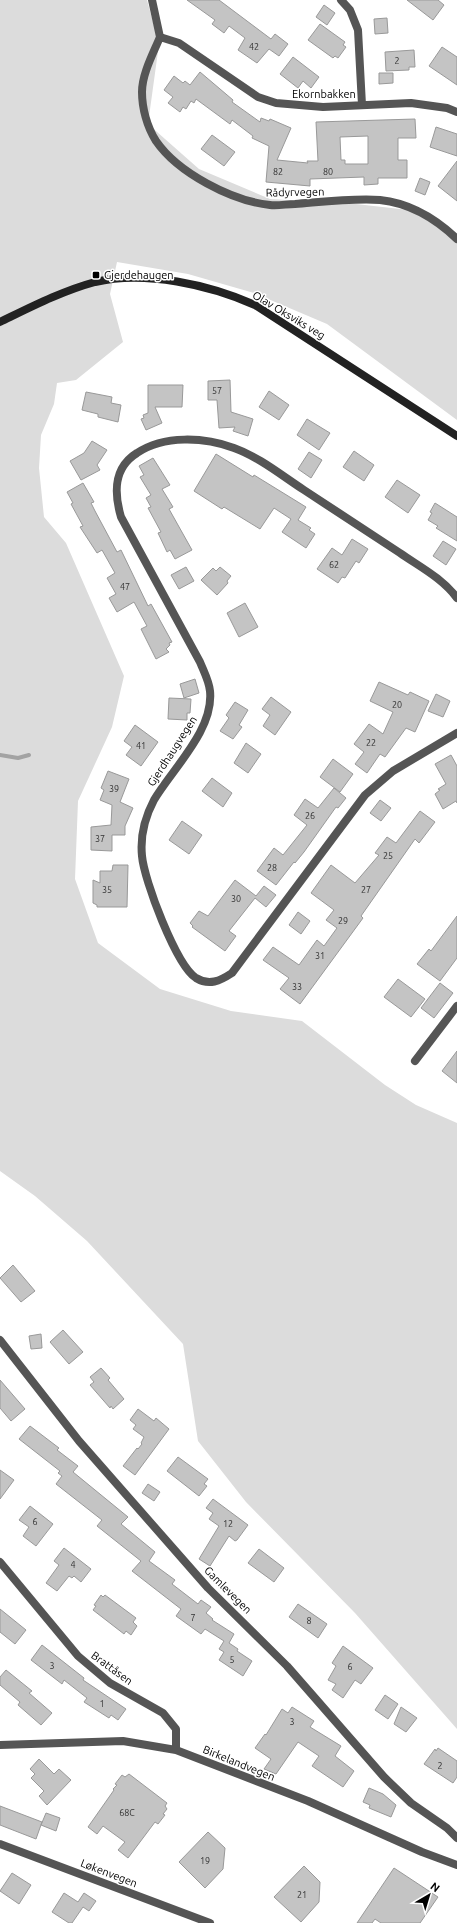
<svg xmlns="http://www.w3.org/2000/svg" width="457" height="1923" font-family="Ubuntu,sans-serif">
<rect width="100%" height="100%" fill="#fff"/>
<!-- green -->
<path fill="#dcdcdc" d="M0 0H147L159 44 148 124 199 169 270 199 347 203 427 212 457 241V420L327 324 254 293 188 274 117 262 110 294 123 342 76 380 57 383 54 404 41 435 39 468 44 517 66 543 124 676 112 727 78 801 75 879 98 943 160 989 231 1011 302 1021 385 1085 416 1105 457 1123V1729L355 1613 246 1502 198 1441 183 1344 87 1241 35 1196 0 1171Z"/>
<g fill="none" stroke-linecap="round" stroke-linejoin="round">
<!-- stream -->
<path stroke="#a3a3a3" stroke-width="4" d="M0 755 18 758 29 755"/>
</g>
<!-- building -->
<path fill="#c4c4c4" stroke="#999" fill-rule="evenodd" d="M187 0H219L271 39 275 34 288 44 279 56 269 49 257 63 238 50 245 38 229 26 224 33 212 24 215 20Z
M407 0H438L444 5 433 20Z
M324 5 335 13 327 25 316 17Z
M387 18 388 33 375 34 374 19Z
M320 24 345 42 343 45 346 47 338 58 335 56 333 58 308 40Z
M442 47 457 57V85L429 66Z
M414 50 415 67H409V70L386 71 385 52Z
M293 57 319 77 311 88 303 81 298 88 280 74Z
M200 72 233 100 232 102 260 122 261 118 269 121 270 119 291 128 277 160 308 163 307 161H318L316 122 415 119 416 138H398V160H407V178H378V184L364 185V177L310 179V186L266 182 269 146 252 138 253 136 232 120 230 124 196 99 194 103 191 101 186 109 183 107 180 112 168 103 173 97 164 90 174 76 183 83 185 81 190 85ZM368 136V164H345V160H341L340 137Z
M379 73H393V83L379 84Z
M436 127 457 134V156L430 147Z
M212 135 235 152 224 166 201 149Z
M457 161V201L438 186Z
M420 178 430 182 425 195 415 191Z
M230 380 231 412 253 419 248 436 233 431 235 427 219 428 217 400H208V381Z
M148 385H183L182 407H155L162 423 146 430 141 419 144 418 143 415 148 413Z
M269 391 289 405 279 420 259 407Z
M86 392 112 397 111 403 121 405 118 422 98 417V414L82 410Z
M307 419 330 433 319 450 297 435Z
M92 441 107 450 97 465 100 470 81 480 70 461 84 453Z
M354 451 374 465 364 481 343 467Z
M309 452 322 460 311 478 298 469Z
M216 454 253 477 254 475 306 507 298 520 311 528 309 530 315 534 306 548 282 532 291 519 274 508 260 529 224 507 222 509 194 491Z
M153 458 170 485 162 489 173 507 169 509 192 550 175 559 170 550 167 552 158 533 161 532 148 508 151 507 146 498 151 495 140 477 144 475 139 466Z
M397 480 420 495 408 513 385 497Z
M83 483 94 502 91 503 95 511 117 552 121 550 148 606 151 604 172 642 169 643 170 645 166 649 169 652 156 659 141 629 147 626 134 602 117 612 109 598 116 594 107 578 115 573 102 550 97 553 80 527 83 526 71 504 73 503 67 492Z
M435 503 457 517V541L436 528 438 526 428 520 432 513 430 512Z
M352 539 368 549 359 563 356 561 345 578 342 577 338 583 317 569 332 548 342 555Z
M443 541 456 549 446 565 433 556Z
M186 567 194 581 179 589 171 575Z
M220 567 231 576 227 581 228 583 217 595 201 580 213 568 216 571Z
M245 603 258 627 239 637 227 613Z
M195 679 199 693 184 698 180 684Z
M379 682 408 695 410 692 429 701 415 732 406 728 385 757 380 754 367 773 355 764 364 752 354 744 369 724 383 734 393 712 370 701Z
M436 694 450 701 443 717 428 711Z
M271 697 291 712 275 735 263 726 270 715 262 709Z
M169 698 191 699 190 713H187V720L168 719Z
M235 702 248 710 239 725 242 727 233 739 220 731 229 718 226 715Z
M135 725 158 742 141 766 126 755 132 747 124 741Z
M246 743 261 754 248 773 234 763Z
M451 755 457 766V803L456 801 443 809 435 794 440 790 438 789 446 784 435 764Z
M333 759 353 774 340 792 320 777Z
M108 771 129 779 120 802 133 808 125 826V835H112V851L91 850V827L111 825 112 805 100 800 104 790 101 788Z
M212 778 232 793 223 807 202 791Z
M334 788 346 798 338 808 336 807 304 852 295 863 294 862 276 885 257 871 274 848 283 855 307 825 294 815 305 799 318 808Z
M380 800 391 808 381 821 370 813Z
M420 811 435 822 419 843 415 839 361 916 363 918 300 1004 280 989 289 978 263 960 273 947 299 965 317 940 324 946 337 928 326 920 334 910 311 893 331 865 355 883 379 855 375 853 387 837 396 843Z
M182 821 202 835 189 854 169 840Z
M113 865H128L127 907H97V905L93 903V880L100 883V871H112Z
M235 880 256 896 264 886 276 895 266 907 255 898 229 931 236 936 225 951 192 927 193 926 190 923 199 911 208 916Z
M298 912 310 921 301 934 289 925Z
M457 916V958L440 981 417 964 429 949 431 951Z
M398 979 425 999 411 1017 384 997Z
M440 983 453 993 434 1018 421 1008Z
M457 1051V1083L442 1071Z
M13 1265 35 1291 21 1302 0 1278Z
M63 1330 83 1352 69 1364 50 1342Z
M41 1334 42 1348 31 1349 29 1336Z
M101 1368 110 1378 108 1380 124 1399 113 1409 111 1406 110 1408 90 1385 94 1382 90 1377Z
M0 1380 25 1409 11 1421 0 1408Z
M138 1409 154 1421 156 1418 169 1429 135 1475 123 1466 137 1448 138 1449 142 1444 141 1443 144 1437 133 1429 136 1425 130 1420Z
M30 1426 59 1448 57 1450 78 1466 73 1472 128 1517 121 1524 155 1552 149 1561 175 1580 172 1584 198 1604 201 1600 211 1607 206 1613 213 1619 212 1620 234 1634 229 1643 238 1649 237 1651 252 1661 243 1676 219 1660 224 1652 219 1649 224 1641 205 1629 201 1634 176 1616 181 1609 132 1571 141 1561 97 1526 102 1520 56 1484 62 1476 58 1473 60 1471 19 1439Z
M178 1457 208 1479 204 1484 207 1486 199 1496 167 1471Z
M0 1470 14 1480 0 1499Z
M148 1484 160 1492 154 1501 142 1493Z
M213 1499 248 1525 237 1540 235 1541 229 1536 210 1566 199 1559 219 1526 209 1519 213 1513 206 1508Z
M30 1506 53 1524 36 1546 23 1536 29 1527 19 1520Z
M64 1548 91 1569 81 1582 74 1576 72 1578 69 1576 57 1591 46 1583 59 1565 54 1561Z
M259 1549 284 1568 274 1582 248 1563Z
M101 1595 103 1597 105 1595 136 1618 133 1622 137 1626 131 1635 126 1631 124 1634 93 1610 96 1606 94 1605Z
M298 1604 327 1624 318 1638 289 1617Z
M0 1609 26 1630 15 1644 0 1632Z
M42 1645 84 1678 83 1680 126 1709 118 1720 111 1715 109 1718 84 1702 87 1698 64 1680 62 1684 31 1660Z
M343 1646 373 1668 361 1684 355 1680 343 1698 332 1690 336 1684 328 1680 336 1666 332 1663Z
M6 1670 32 1691 29 1693 52 1713 41 1725 18 1705 20 1702 0 1685V1677Z
M385 1695 398 1704 388 1719 375 1710Z
M292 1707 314 1721 310 1727 341 1746 335 1756 354 1771 343 1787 312 1766 319 1756 298 1742 276 1774 264 1769 271 1759 255 1748 265 1734 266 1735 282 1709 288 1713Z
M401 1707 417 1718 406 1732 394 1724Z
M438 1748 457 1761V1777L453 1783 424 1764 435 1749 436 1751Z
M39 1759 54 1774 59 1769 71 1780 47 1805 39 1796 44 1791 31 1778 35 1774 30 1769Z
M129 1774 167 1803 165 1806 167 1809 163 1814 165 1815 158 1824 155 1822 128 1858 118 1850 125 1842 103 1826 97 1834 88 1827 114 1790 113 1789 117 1785 115 1784 122 1775 125 1777Z
M369 1788 383 1794 396 1805 391 1817 369 1808 370 1805 363 1802Z
M0 1806 42 1822 36 1839 0 1825Z
M46 1813 60 1818 56 1831 41 1825Z
M208 1832 225 1848 223 1869 205 1888 179 1862Z
M304 1866 320 1882 319 1902 301 1922 274 1897Z
M394 1868 438 1897 420 1923H381L375 1919 372 1923H357Z
M12 1873 31 1885 19 1904 0 1891Z
M64 1893 78 1902 84 1893 96 1901 89 1911 83 1907 72 1923H69L52 1912Z"/>
<g fill="none" stroke-linecap="round" stroke-linejoin="round">
<!-- street -->
<path stroke="#555" stroke-width="8" d="M152 0 160 37
M341 0 350 10 358 30 362 105
M160 37C153 54 142 74 142 92 142 108 147 127 156 141 178 173 232 201 270 205 278 206 287 204 295 204 321 202 353 198 380 200 409 203 436 219 457 239
M160 37 179 43 258 97 276 103 323 107 411 103 447 108 457 112
M457 598C442 578 420 567 400 553 368 532 336 511 304 490 281 475 259 457 234 448 204 437 164 435 137 453 113 468 114 493 121 517L200 662C204 672 209 681 210 691 214 730 173 768 154 800 145 817 140 836 142 856 144 880 176 965 196 978 209 986 220 981 232 973L365 795 393 771 457 733
M415 1061 457 1006
M0 1340 79 1441 208 1588 287 1666 384 1777 411 1803 447 1828 457 1838
M0 1562 78 1656 110 1683 163 1713 176 1729V1750
M0 1745 123 1741 176 1750 308 1801 422 1852 457 1865
M0 1844 210 1923"/>
<!-- secondary -->
<path stroke="#222" stroke-width="8" d="M0 322C31 307 62 291 95 282 145 270 210 285 255 305L457 436"/>
</g>
<!-- markers -->
<rect fill="#000" stroke="#fff" stroke-width="1.5" x="92" y="271" width="8" height="8" rx="2"/>
<g text-anchor="middle" stroke-width="3" stroke-linejoin="round" paint-order="stroke">
<!-- number labels -->
<g font-size="9" fill="#313131">
<text x="254" y="50">42</text>
<text x="397" y="64">2</text>
<text x="278" y="175">82</text>
<text x="328" y="175">80</text>
<text x="217" y="394">57</text>
<text x="334" y="568">62</text>
<text x="125" y="590">47</text>
<text x="397" y="708">20</text>
<text x="371" y="746">22</text>
<text x="141" y="749">41</text>
<text x="114" y="792">39</text>
<text x="310" y="819">26</text>
<text x="100" y="842">37</text>
<text x="388" y="859">25</text>
<text x="272" y="871">28</text>
<text x="107" y="893">35</text>
<text x="366" y="893">27</text>
<text x="236" y="902">30</text>
<text x="343" y="924">29</text>
<text x="320" y="959">31</text>
<text x="297" y="990">33</text>
<text x="35" y="1525">6</text>
<text x="228" y="1527">12</text>
<text x="73" y="1568">4</text>
<text x="193" y="1621">7</text>
<text x="309" y="1624">8</text>
<text x="232" y="1663">5</text>
<text x="52" y="1669">3</text>
<text x="350" y="1670">6</text>
<text x="102" y="1707">1</text>
<text x="292" y="1725">3</text>
<text x="440" y="1769">2</text>
<text x="127" y="1816">68C</text>
<text x="205" y="1864">19</text>
<text x="302" y="1898">21</text>
</g>
<!-- street labels -->
<g font-size="11" fill="#000" stroke="#fff">
<text x="324" y="98">Ekornbakken</text>
<text transform="translate(295 192) rotate(-1)" y="4">Rådyrvegen</text>
<text transform="translate(289 315) rotate(31)" y="4">Olav Oksviks veg</text>
<text transform="translate(172 751) rotate(-57)" y="4">Gjerdhaugvegen</text>
<text transform="translate(228 1590) rotate(45)" y="4">Gamlevegen</text>
<text transform="translate(112 1668) rotate(36)" y="4">Brattåsen</text>
<text transform="translate(239 1763) rotate(22)" y="4">Birkelandvegen</text>
<text transform="translate(109 1873) rotate(21)" y="4">Løkenvegen</text>
</g>
<!-- poi labels -->
<g font-size="11" fill="#000" stroke="#fff" text-anchor="start">
<text x="104" y="279">Gjerdehaugen</text>
</g>
</g>
<!-- north arrow -->
<g transform="translate(429 1895) rotate(38)" stroke="#ffffff" stroke-width="3" paint-order="stroke">
<path d="M0-3L7 15L0 10L-7 15Z" fill="#000000"/>
<text y="-6" font-size="11" font-weight="bold" text-anchor="middle" fill="#000000">N</text>
</g>
</svg>
